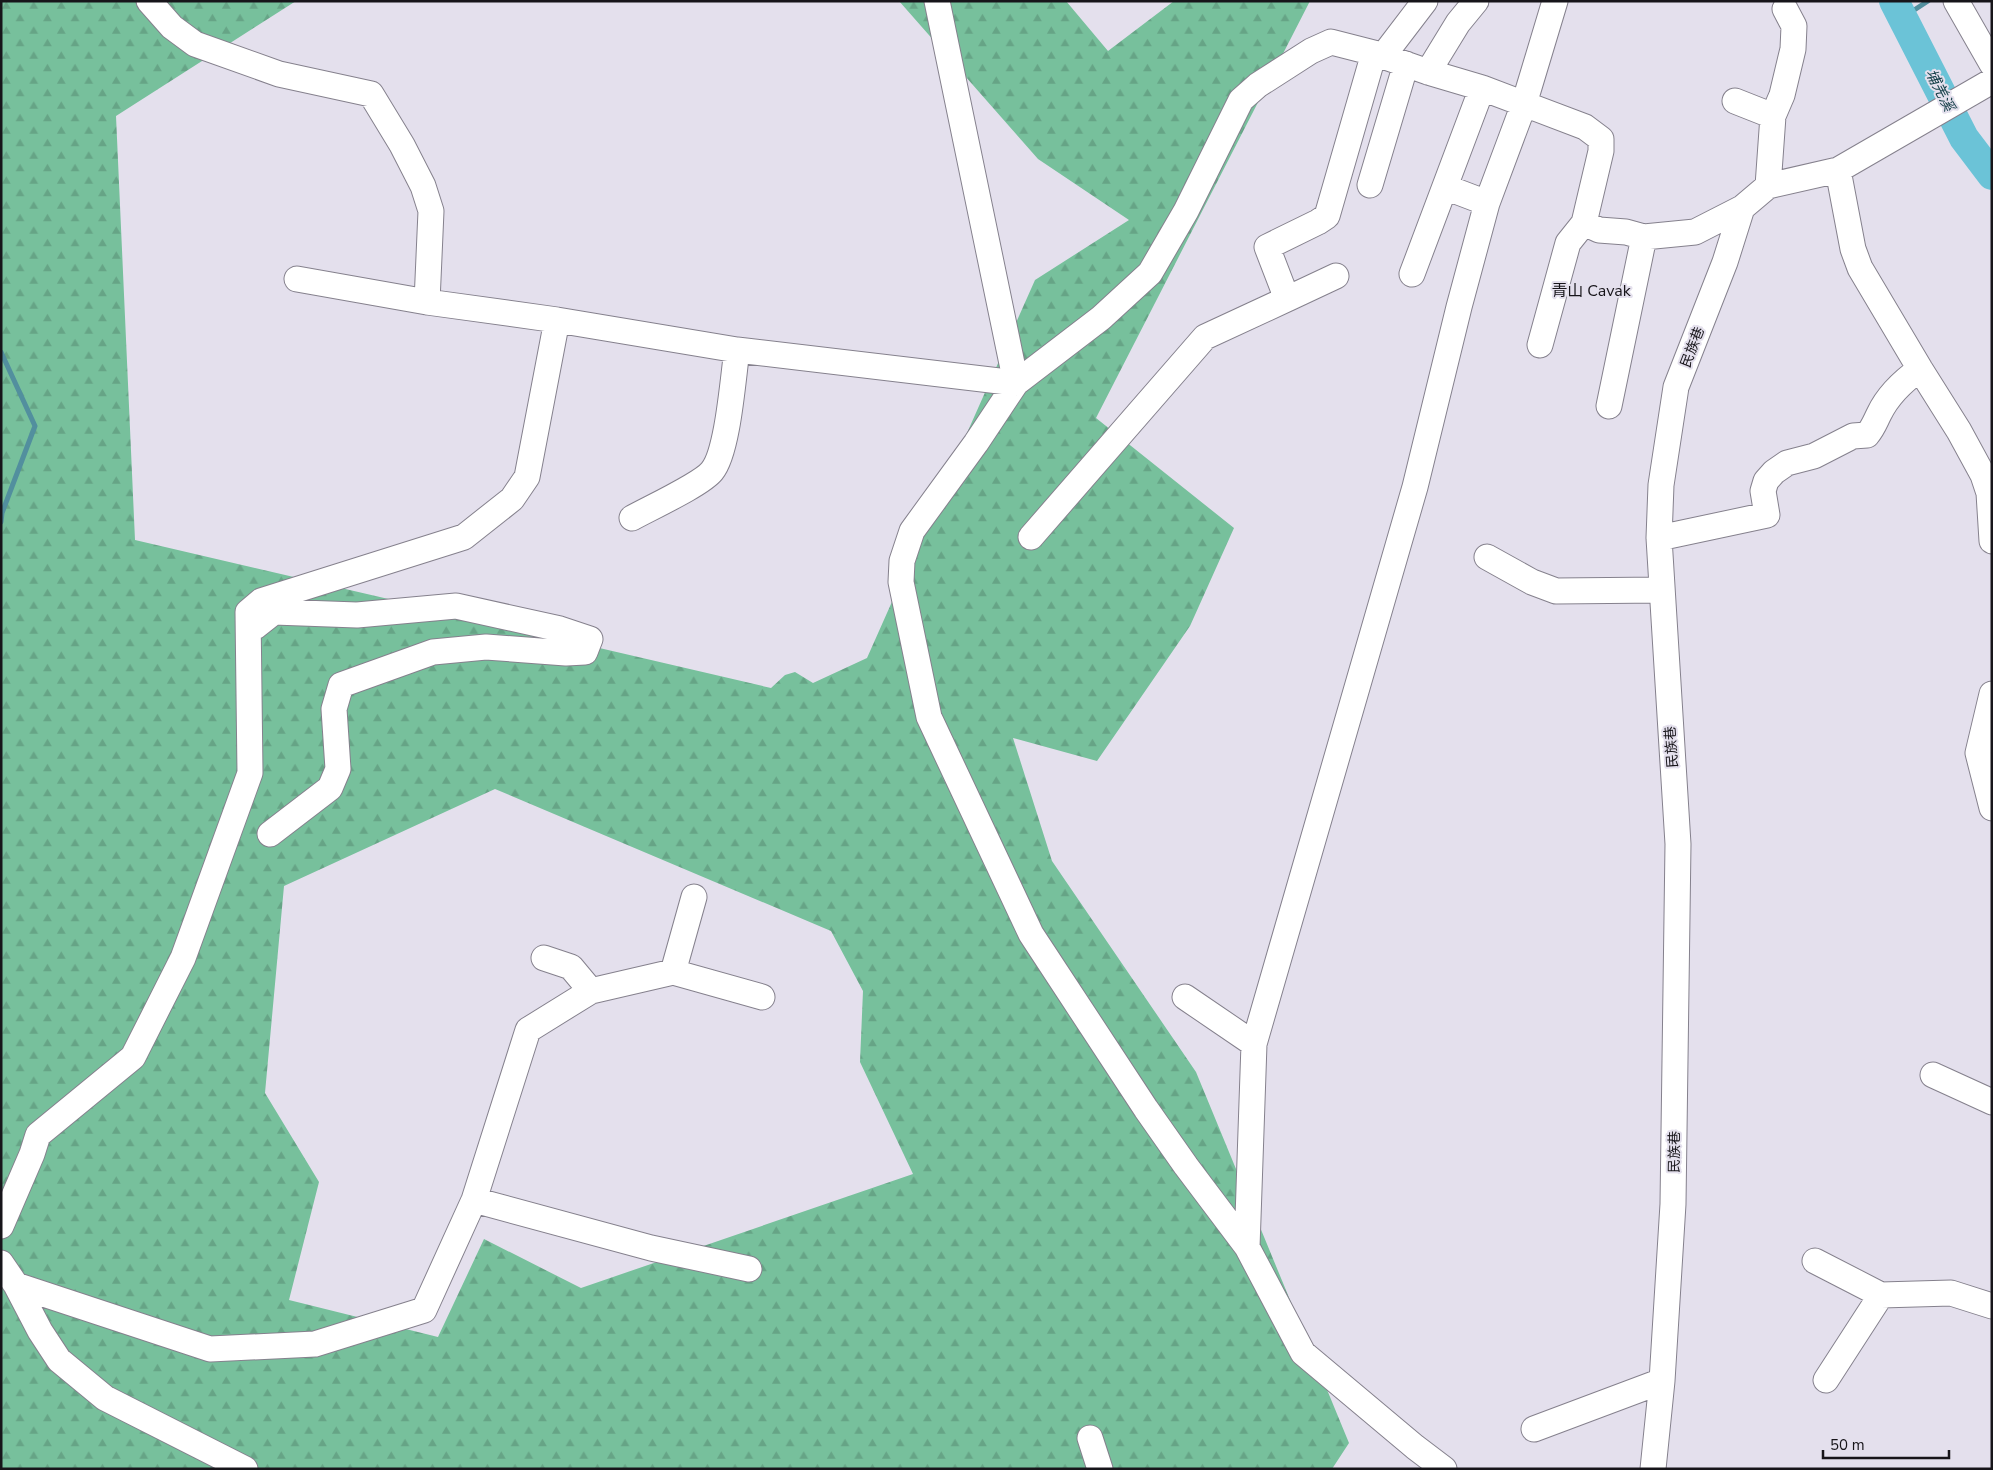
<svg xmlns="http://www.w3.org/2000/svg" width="1993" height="1470" font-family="'Nunito Sans','Noto Sans TC',sans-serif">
<defs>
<pattern id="forest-firs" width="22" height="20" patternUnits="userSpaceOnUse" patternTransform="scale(1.25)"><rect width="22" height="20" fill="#77c09c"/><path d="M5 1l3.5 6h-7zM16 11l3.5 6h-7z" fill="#66a486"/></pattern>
</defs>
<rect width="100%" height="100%" fill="#e4e0ed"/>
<!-- forest -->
<path fill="url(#forest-firs)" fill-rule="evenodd" d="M1 1H296L116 116 135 540 771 688 785 675 795 672 813 683 867 658 1035 280 1129 220 1038 159 899 1H1066L1108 51 1174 1H1310L1096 418 1234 528 1190 626 1097 761 1013 738 1052 861 1196 1072 1349 1443 1332 1469H1ZM495 789 831 931 863 991 860 1062 913 1174 581 1288 484 1239 438 1337 289 1300 319 1182 265 1093 284 886Z"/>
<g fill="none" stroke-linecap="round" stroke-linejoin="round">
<!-- stream -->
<path stroke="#528f9e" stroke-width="5" d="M1902 18 1928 1
M1 352 35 426 2 513 1 522"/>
<!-- river -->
<path stroke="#6bc3d7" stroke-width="30" d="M1894 1 1964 138 1992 175"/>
<defs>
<path id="minor" d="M149 1 172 27 195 44 279 74 371 94 402 145 423 186 431 211 427 302 557 320 737 350 1016 383 1101 318 1150 273 1186 211 1241 100 1258 85 1311 51 1331 42 1374 53 1428 72 1482 88 1585 127 1601 139V151L1584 223 1599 230 1626 232 1644 237 1695 232 1742 208
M937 1 1016 383 976 443 912 531 902 561 901 582 929 717 1031 934 1146 1109 1186 1166 1247 1247
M1956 1 1992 64
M1383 56 1425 1
M1428 72 1458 23 1476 1
M1735 101 1773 116
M1838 170 1853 249 1860 268 1920 369 1959 431 1983 475 1989 493 1992 541
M1370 185 1406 64
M1768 186 1773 116 1782 95 1793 49 1794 26 1785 9
M1445 187 1487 203
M1412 274 1482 88
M297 279 427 302
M1287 299 1336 276
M1540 345 1568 243 1584 223
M1609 406 1644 237
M632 518C650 508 702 484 712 471 728 452 733 377 737 350
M1031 537 1205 337 1287 299 1267 247 1318 222 1327 216 1374 53
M1659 538 1767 515 1763 491 1766 481 1774 472 1787 463 1814 456 1853 436 1867 435C1873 428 1875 422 1879 414 1888 395 1903 381 1920 369
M1487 557 1532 582 1556 591 1661 590
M255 627 274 612 357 615 456 606 560 629 590 639 585 652 566 653 486 647 433 652 341 685 334 709 338 769 330 788 270 834
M1992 694 1978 753 1992 808
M544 958 571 967 591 991
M673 972 694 897
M1185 997 1254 1044
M1933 1075 1992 1102
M474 1200 651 1248 749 1269
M1 1226 32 1154 38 1135 133 1057 183 958 250 773 248 612 261 601 464 537 512 499 527 477 557 320
M1815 1261 1881 1295 1951 1293 1992 1306
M1 1263 16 1285 40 1331 59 1360 105 1398 245 1469
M16 1285 210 1349 315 1344 424 1310 474 1200 528 1030 591 991 673 972 762 997
M1826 1380 1881 1295
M1534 1429 1662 1381
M1090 1438 1100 1469
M1444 1469 1415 1447 1303 1353 1247 1247 1254 1044 1415 487 1459 307 1487 203 1524 104 1555 1
M1653 1469 1662 1381 1673 1204 1678 844 1659 538 1661 485 1676 387 1725 262 1742 208 1768 186 1838 170 1992 81"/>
</defs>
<!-- minor casing -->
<use href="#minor" stroke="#85818d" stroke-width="27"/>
<!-- minor -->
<use href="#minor" stroke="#fff" stroke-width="25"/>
</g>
<g text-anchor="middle" stroke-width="4" stroke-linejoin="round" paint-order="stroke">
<!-- street labels -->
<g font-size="14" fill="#17151a" stroke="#e4e0ed">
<text transform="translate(1692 347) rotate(-69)" y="5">民族巷</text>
<text transform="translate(1671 747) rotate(-94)" y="5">民族巷</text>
<text transform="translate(1674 1152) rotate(-89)" y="5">民族巷</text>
</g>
<!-- water labels -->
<g font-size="15" font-style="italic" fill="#17414a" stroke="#e4e0ed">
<text transform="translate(1940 90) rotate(63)" y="5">埔羌溪</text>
</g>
<!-- quarter labels -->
<g font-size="16" fill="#17151a" stroke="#e4e0ed">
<text x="1591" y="296">青山 Cavak</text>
</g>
</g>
<!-- border -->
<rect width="1993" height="1470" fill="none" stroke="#17151a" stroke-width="5"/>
<!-- scale -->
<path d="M1823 1450v8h126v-8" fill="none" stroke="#17151a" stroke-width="2.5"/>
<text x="1830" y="1450" font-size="15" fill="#17151a" stroke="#e4e0ed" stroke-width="4" paint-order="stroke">50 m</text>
</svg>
